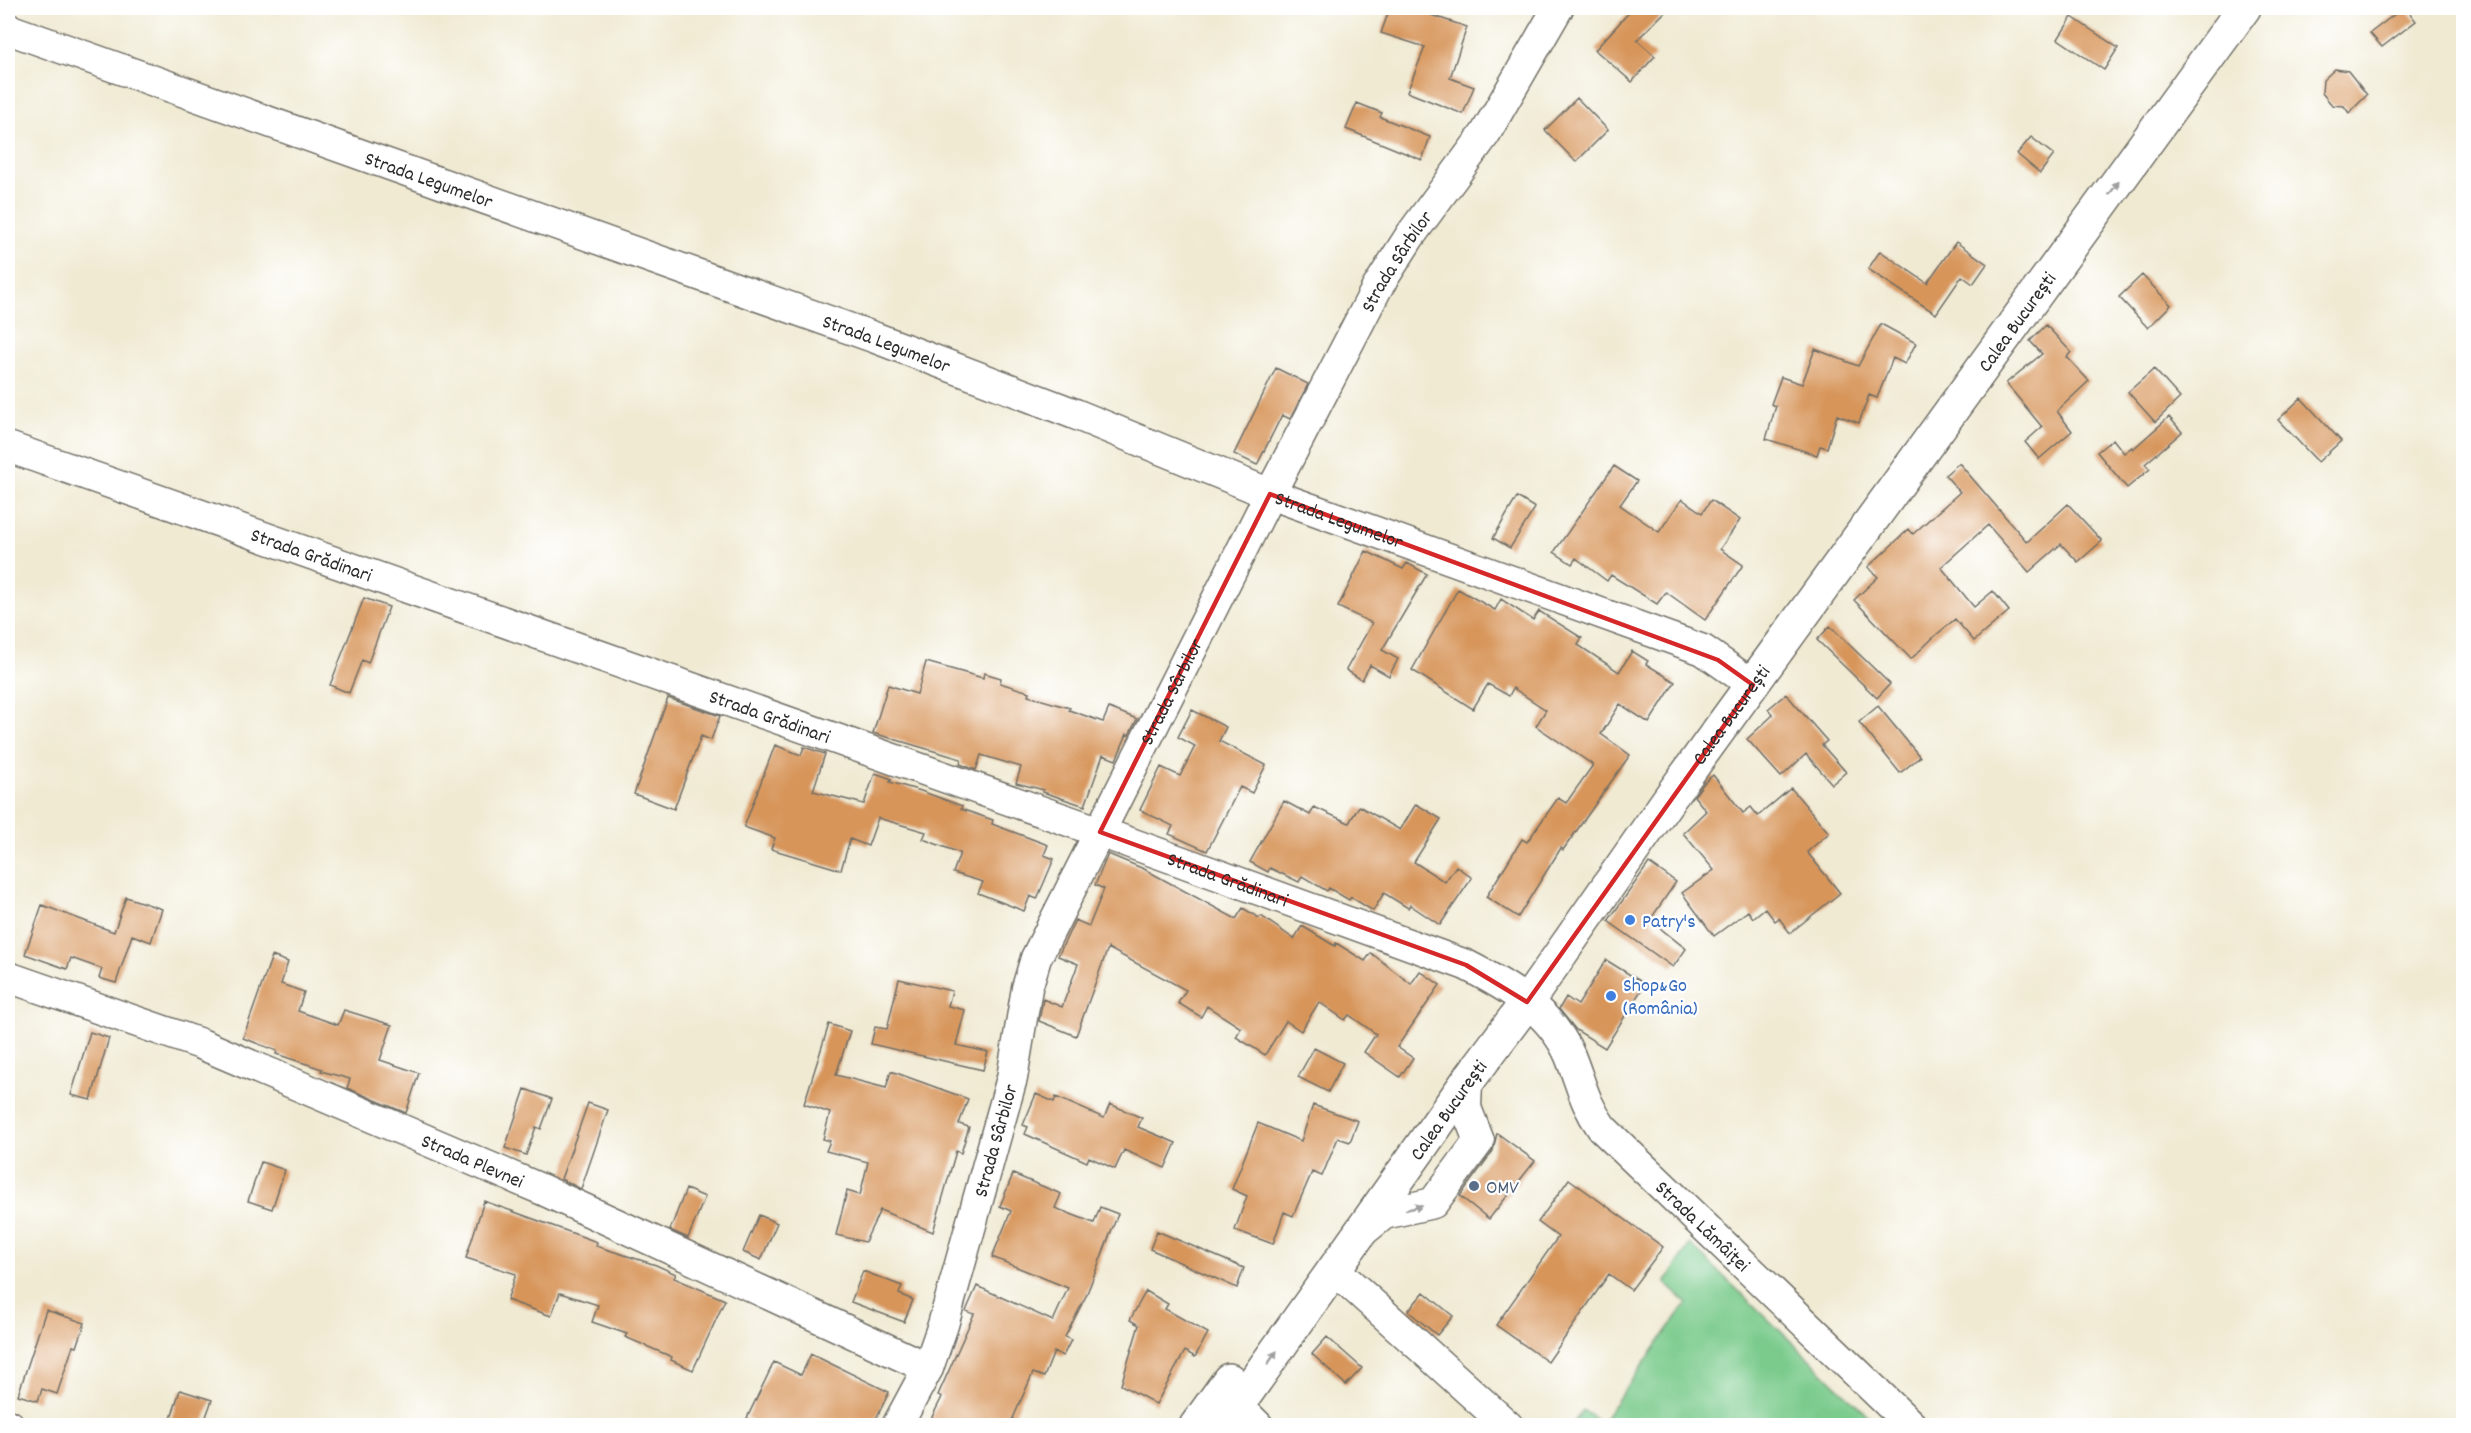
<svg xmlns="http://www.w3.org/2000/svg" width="2471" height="1433" font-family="Dekko,sans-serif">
<rect width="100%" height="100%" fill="#fff"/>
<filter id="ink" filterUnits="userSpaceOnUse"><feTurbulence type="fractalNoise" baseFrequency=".0167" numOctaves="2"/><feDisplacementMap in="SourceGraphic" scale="12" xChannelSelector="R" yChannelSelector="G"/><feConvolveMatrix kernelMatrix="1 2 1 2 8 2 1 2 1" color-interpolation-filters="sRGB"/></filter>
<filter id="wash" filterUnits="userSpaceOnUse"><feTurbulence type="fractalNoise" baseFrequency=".008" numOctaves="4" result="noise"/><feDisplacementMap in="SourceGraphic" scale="24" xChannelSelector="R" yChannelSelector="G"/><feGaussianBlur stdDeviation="1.35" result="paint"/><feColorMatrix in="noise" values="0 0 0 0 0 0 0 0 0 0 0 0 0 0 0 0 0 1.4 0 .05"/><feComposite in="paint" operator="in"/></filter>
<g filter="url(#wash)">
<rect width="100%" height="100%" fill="#f0ead3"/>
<!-- green -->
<path fill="#7acb8c" stroke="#527b5c" stroke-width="1.5" d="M1690 1244 1878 1425H1572L1583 1410 1601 1423 1687 1303 1665 1283Z"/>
<g id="blocks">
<!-- building -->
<path fill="#d7955a" d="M1390 8H1410L1467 27 1450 78 1474 87 1463 114 1407 92 1425 47 1381 33Z
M1633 8H1669L1637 40 1655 56 1632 82 1595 50Z
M2403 8H2406L2416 21 2382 47 2370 33Z
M2072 17 2118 48 2104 70 2058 39Z
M2335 69 2348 71 2367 95 2349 113 2344 106 2332 105 2322 93 2323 80Z
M1577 98 1608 130 1576 162 1545 130Z
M1357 103 1382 113 1380 117 1430 137 1422 160 1346 129Z
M2031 137 2054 155 2040 173 2017 154Z
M1956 242 1987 264 1973 284 1962 276 1936 314 1868 269 1880 251 1927 283Z
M2142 275 2171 305 2148 328 2119 297Z
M1881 324 1916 343 1905 364 1893 358 1877 398 1869 395 1859 423 1837 415 1827 448 1820 446 1817 455 1766 439 1776 406 1771 404 1781 377 1802 384 1815 349 1858 366Z
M2046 325 2071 352 2067 357 2089 381 2057 411 2072 431 2039 459 2025 442 2042 427 2006 383 2042 354 2030 341Z
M1276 368 1308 384 1290 419 1282 415 1257 465 1234 454Z
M2154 369 2180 398 2155 422 2128 392Z
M2301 398 2341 441 2318 462 2278 420Z
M2169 417 2182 432 2145 464 2150 469 2127 488 2097 452 2113 439 2124 453 2132 447 2133 449Z
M1959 463 2027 542 2068 504 2102 541 2078 562 2061 544 2029 572 1988 525 1941 567 1974 607 1993 591 2009 611 1974 641 1955 619 1935 636 1911 659 1854 600 1878 577 1868 567 1909 529 1913 534 1960 492 1945 475Z
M1614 466 1637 481 1620 505 1659 532 1682 499 1702 513 1711 500 1740 520 1720 549 1743 565 1705 620 1666 592 1657 604 1611 575 1607 581 1576 558 1572 564 1554 552Z
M1517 497 1535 508 1510 548 1493 538Z
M1366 551 1403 569 1407 563 1427 574 1382 650 1398 659 1389 676 1370 665 1362 680 1346 670 1372 623 1338 607Z
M1458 589 1495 610 1501 599 1533 620 1539 611 1582 638 1578 645 1619 672 1632 651 1648 661 1646 664 1675 682 1649 723 1620 704 1601 734 1630 755 1563 850 1561 848 1518 917 1486 897 1522 839 1527 842 1558 798 1566 803 1593 765 1536 726 1546 710 1513 688 1509 696 1488 684 1473 709 1412 670Z
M364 598 389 607 368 663 362 660 349 693 330 685Z
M1830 626 1890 684 1877 698 1817 640Z
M926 662 983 678 984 673 1001 678 1000 683 1029 692 1028 696 1070 708 1069 710 1103 722 1109 708 1137 719 1129 735 1127 734 1116 760 1103 755 1085 806 1043 792 1044 790 1016 783 1021 767 981 755 976 770 960 764 961 759 873 733 888 685 917 694Z
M1786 694 1827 741 1822 745 1846 772 1832 784 1806 754 1781 777 1747 739 1773 715 1768 709Z
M668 698 720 716 711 740 701 736 674 809 634 794Z
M1878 706 1920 757 1900 773 1859 722Z
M1192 710 1226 727 1219 741 1266 765 1252 793 1240 787 1207 851 1169 834 1173 826 1140 810 1161 767 1180 776 1195 746 1178 737Z
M775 745 801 755 804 747 825 754 813 791 864 804 875 773 892 779 890 782 921 791 962 806 961 809 993 820 992 824 1048 845 1044 855 1054 859 1037 899 1030 896 1024 911 978 893 983 882 953 873 960 853 923 839 926 832 878 818 868 846 850 839 841 870 771 849 775 838 744 827Z
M1713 775 1743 813 1751 807 1758 816 1791 788 1829 833 1807 852 1840 893 1790 933 1779 918 1775 921 1765 908 1753 918 1748 911 1714 936 1682 893 1714 870 1683 833 1706 811 1694 796 1704 783Z
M1284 801 1310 815 1314 807 1349 823 1359 806 1400 830 1416 804 1441 819 1414 862 1445 882 1456 866 1472 878 1440 925 1410 905 1408 908 1384 893 1373 911 1351 897 1349 900 1329 888 1327 891 1302 876 1299 882 1270 868 1268 872 1250 862Z
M1108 854 1144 869 1236 919 1243 908 1259 918 1261 916 1294 939 1302 926 1335 946 1336 943 1365 961 1371 953 1411 984 1420 971 1440 985 1397 1047 1413 1058 1400 1077 1364 1052 1376 1034 1349 1015 1345 1020 1319 1002 1301 1031 1286 1021 1265 1055 1236 1037 1241 1028 1207 1006 1201 1017 1178 1003 1186 990 1108 948 1076 1036 1039 1021 1043 999 1062 1007 1078 964 1058 956 1075 920 1089 926 1104 889 1095 885Z
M1649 863 1676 882 1650 920 1686 949 1673 967 1608 921Z
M126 897 162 909 151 942 132 935 116 983 99 978 102 969 71 958 67 969 25 954 42 905 114 932Z
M272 956 288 962 281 984 304 992 298 1011 338 1025 344 1010 392 1025 380 1060 419 1073 406 1113 347 1088 350 1079 321 1071 322 1069 276 1054 277 1051 243 1038Z
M1606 960 1645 984 1605 1048 1576 1030 1559 1009 1566 997 1578 1005Z
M899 979 952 991 948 1006 965 1010 956 1045 988 1052 983 1070 871 1044 875 1027 887 1029Z
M829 1024 850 1031 836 1075 886 1088 891 1071 968 1099 959 1124 969 1127 961 1153 956 1151 933 1232 880 1210 865 1242 836 1235 847 1191 860 1195 868 1162 826 1151 830 1141 823 1139 830 1113 804 1104Z
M90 1032 109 1038 91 1100 71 1095Z
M1314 1048 1343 1063 1328 1092 1298 1077Z
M525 1089 552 1099 541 1129 536 1127 526 1155 505 1148Z
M1036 1094 1054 1102 1056 1097 1104 1118 1110 1104 1142 1118 1138 1127 1176 1143 1165 1168 1124 1150 1115 1169 1089 1157 1087 1162 1025 1134 1028 1127 1023 1125Z
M588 1103 608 1110 581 1189 561 1179Z
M1313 1105 1358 1121 1350 1142 1338 1138 1322 1176 1312 1172 1293 1216 1284 1212 1273 1244 1235 1230 1247 1196 1232 1189 1258 1123 1301 1141Z
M1497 1133 1535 1161 1489 1219 1460 1196 1493 1151Z
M261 1162 285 1170 272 1209 248 1201Z
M1013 1174 1061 1194 1055 1208 1094 1223 1100 1207 1118 1214 1086 1296 1065 1337 1071 1340 1063 1356 1054 1352 1044 1377 1033 1373 1010 1425H928L942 1397 938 1395 974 1314 966 1311 977 1286 1053 1321 1068 1288 992 1257 1011 1211 1000 1206Z
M1569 1179 1663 1247 1631 1290 1609 1274 1548 1362 1496 1325 1558 1237 1538 1222Z
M686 1189 705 1197 688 1238 670 1230Z
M484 1201 597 1242 596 1246 656 1265 676 1274 674 1278 725 1300 693 1370 671 1360 672 1357 625 1337 627 1334 592 1322 598 1305 560 1293 551 1316 507 1300 516 1274 466 1258Z
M759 1215 777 1223 761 1260 743 1252Z
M1157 1231 1244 1268 1237 1288 1150 1249Z
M863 1271 902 1286 899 1294 913 1300 904 1322 851 1302Z
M1146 1291 1168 1304 1165 1309 1208 1333 1195 1357 1185 1351 1156 1404 1121 1385 1139 1325 1130 1320Z
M1424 1292 1453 1316 1437 1335 1408 1311Z
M46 1310 85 1323 77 1347 73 1346 57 1394 42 1389 38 1401 18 1395Z
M1327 1337 1362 1368 1346 1385 1312 1354Z
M811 1354 889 1392 873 1425H761L747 1418 774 1362 801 1375Z
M180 1390 212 1400 203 1425H169Z"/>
</g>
</g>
<g filter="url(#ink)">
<use href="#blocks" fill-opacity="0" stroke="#706e66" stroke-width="1.5"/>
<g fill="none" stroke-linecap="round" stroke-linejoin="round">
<defs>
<g id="minor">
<path id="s1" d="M8 29 876 338 1075 414 1270 494 1703 650 1753 685"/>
<path id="s2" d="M8 447 1100 832 1466 965C1507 986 1551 1011 1570 1056 1581 1083 1584 1103 1602 1128L1912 1426"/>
<path id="s3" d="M8 977 201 1044 543 1190 928 1368"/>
<path d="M1363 1231 1384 1214 1433 1203 1479 1141 1466 1108 1467 1082"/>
<path d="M1335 1270 1508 1426"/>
<path d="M1220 1392 1238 1406 1258 1426"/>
<path d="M8 1425 10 1426"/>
<path id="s4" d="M897 1426 928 1368 943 1325 1012 1078 1027 988 1036 958 1270 494 1377 288 1410 236 1485 134 1558 8"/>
</g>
<g id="major">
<path d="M1196 1426 1229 1380"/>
<path id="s5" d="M1223 1426 1467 1082 1527 1002 1671 796 2244 8"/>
</g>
</defs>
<!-- minor casing -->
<use href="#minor" stroke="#706e66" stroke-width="33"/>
<!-- major casing -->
<use href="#major" stroke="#706e66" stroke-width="36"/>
<!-- minor -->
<use href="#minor" stroke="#fff" stroke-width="30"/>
<!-- major -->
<use href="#major" stroke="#fff" stroke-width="33"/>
</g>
<!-- one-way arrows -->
<defs><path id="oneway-solid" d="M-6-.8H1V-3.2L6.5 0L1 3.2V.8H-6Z" transform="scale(1.5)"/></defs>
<g fill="#a0a0a0">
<use href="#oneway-solid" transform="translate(2114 188) rotate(-54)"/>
<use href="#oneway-solid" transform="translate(1414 1208) rotate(-13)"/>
<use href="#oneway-solid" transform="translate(1272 1358) rotate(-55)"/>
</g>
</g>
<!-- marked area -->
<path fill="none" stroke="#d62828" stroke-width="4.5" stroke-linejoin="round" d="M1270 494 1718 660 1753 685 1527 1002 1466 965 1100 832Z"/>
<!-- markers -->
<g fill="#3f7fe0" stroke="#fff" stroke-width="2">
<circle cx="1630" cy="920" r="6"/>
<circle cx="1611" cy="996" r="6"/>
</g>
<circle fill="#5c6f8a" stroke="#fff" stroke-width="2" cx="1474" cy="1186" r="6"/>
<g text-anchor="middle" stroke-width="4.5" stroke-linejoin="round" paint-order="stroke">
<!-- street labels -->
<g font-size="20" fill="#2b2b2b" stroke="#fff">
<text dy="7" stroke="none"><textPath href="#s1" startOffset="447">Strada Legumelor</textPath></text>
<text dy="7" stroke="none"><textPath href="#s4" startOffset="1275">Strada Sârbilor</textPath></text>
<text dy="7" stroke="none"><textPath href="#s5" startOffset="1360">Calea București</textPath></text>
<text dy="7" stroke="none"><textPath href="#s1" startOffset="933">Strada Legumelor</textPath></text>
<text dy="7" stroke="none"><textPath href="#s1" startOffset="1419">Strada Legumelor</textPath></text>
<text dy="7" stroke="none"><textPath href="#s2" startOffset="322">Strada Grădinari</textPath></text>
<text dy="7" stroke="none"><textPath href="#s4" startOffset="789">Strada Sârbilor</textPath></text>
<text dy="7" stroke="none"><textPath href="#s5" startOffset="874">Calea București</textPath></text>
<text dy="7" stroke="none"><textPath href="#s2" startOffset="808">Strada Grădinari</textPath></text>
<text dy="7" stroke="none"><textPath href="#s2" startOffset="1294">Strada Grădinari</textPath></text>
<text dy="7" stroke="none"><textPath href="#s5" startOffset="388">Calea București</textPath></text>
<text dy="7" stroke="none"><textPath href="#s4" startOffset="303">Strada Sârbilor</textPath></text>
<text dy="7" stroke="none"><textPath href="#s3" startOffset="500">Strada Plevnei</textPath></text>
<text dy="7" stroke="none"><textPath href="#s2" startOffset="1908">Strada Lămâiței</textPath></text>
</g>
<!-- shop labels -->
<g font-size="20" fill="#366cbe" stroke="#fff" text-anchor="start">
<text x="1642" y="927">Patry's</text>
<text x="1623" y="991">Shop&amp;Go<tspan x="1623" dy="23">(România)</tspan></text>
</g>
<!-- service labels -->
<g font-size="20" fill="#4e5e75" stroke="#fff" text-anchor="start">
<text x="1486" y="1193">OMV</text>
</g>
</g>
<!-- margin -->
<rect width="2471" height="1433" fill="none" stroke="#fff" stroke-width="30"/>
</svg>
